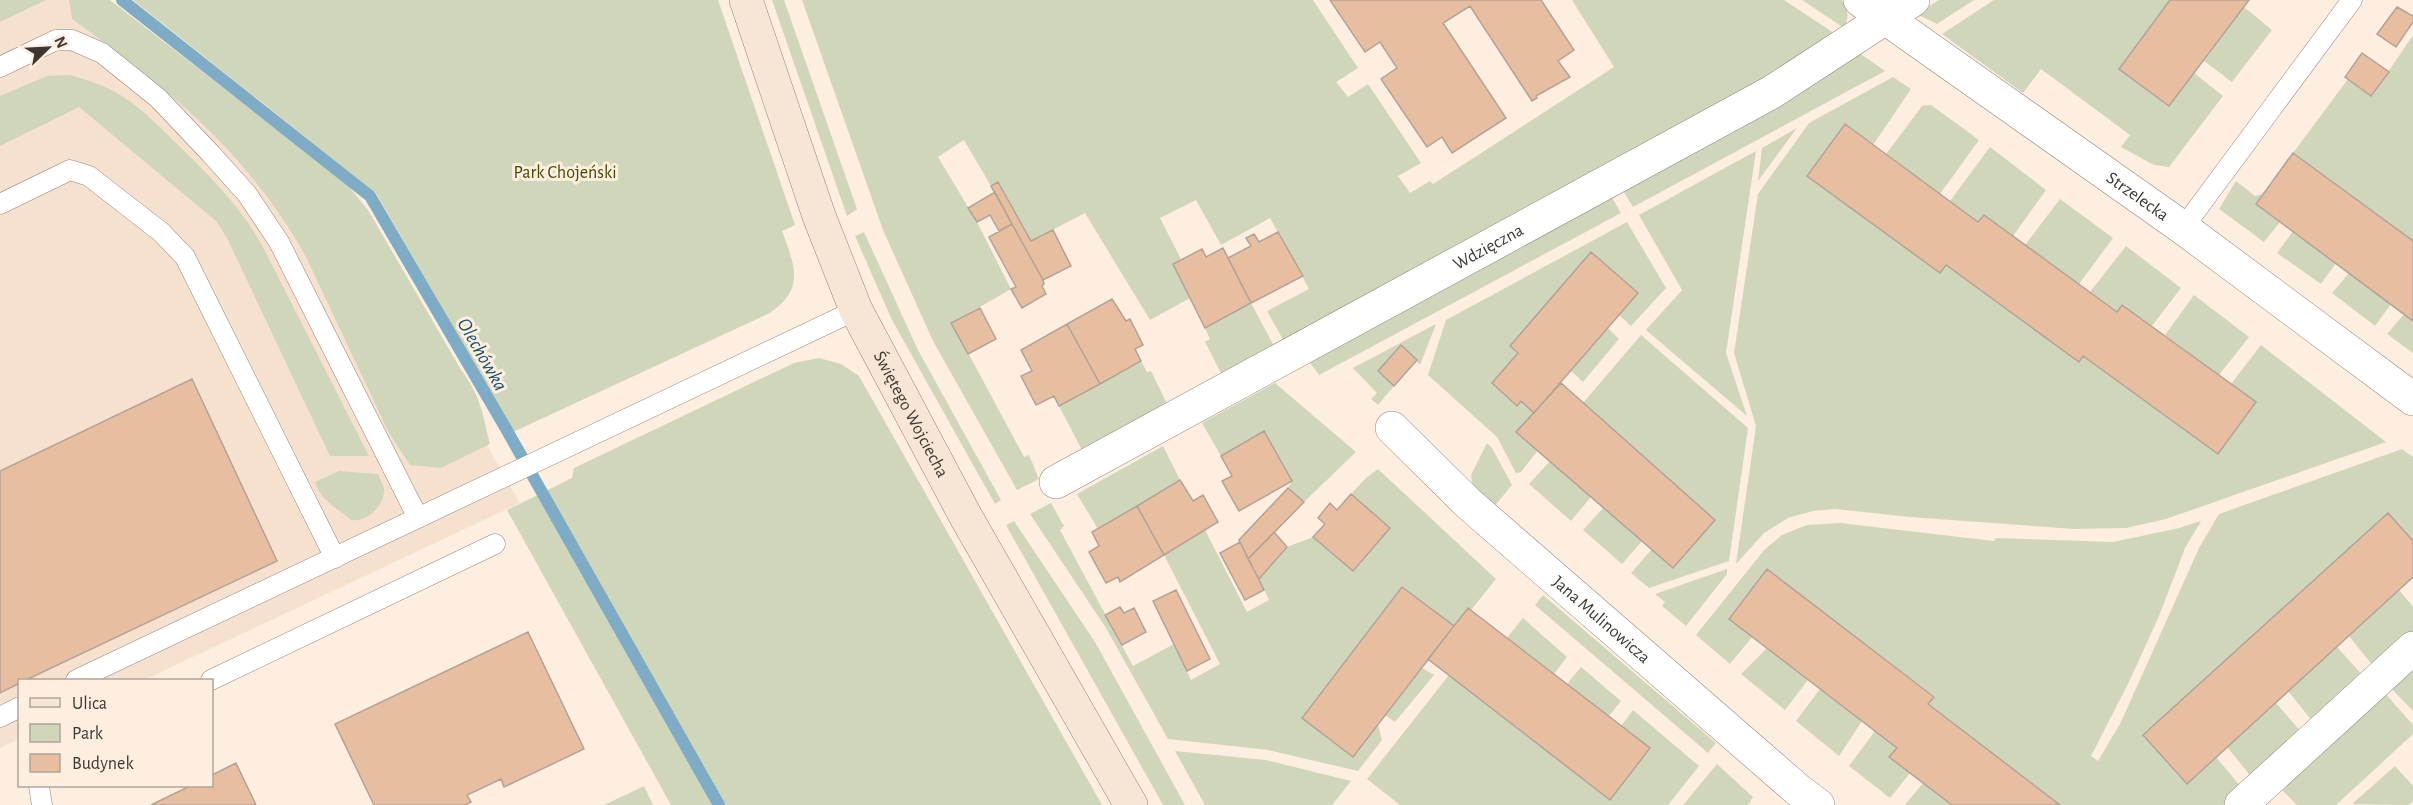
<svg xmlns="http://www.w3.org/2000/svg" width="2413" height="805" font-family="'Alegreya Sans',sans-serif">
<rect width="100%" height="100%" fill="#fdeee0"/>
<!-- built -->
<path fill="#f6e1ce" d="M0 0H67L280 155 354 212 520 503 144 680H20L19 739 0 748Z"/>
<!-- green -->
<path fill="#d0d6ba" d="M0 0H46L0 22Z
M69 0H110L346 183 368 210 460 368C481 397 482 411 490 444L441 468 410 465 389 433 306 257C250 155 166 86 72 19Z
M133 0H718L795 225 782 231C795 267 806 289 768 314L513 432 376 193Z
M772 0H784L857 209 847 216Z
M802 0H1313L1358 68 1336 82 1348 97 1368 84 1421 163 1398 176 1410 193 1430 181 1433 184 1614 67 1572 0H1784L1837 35 1805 58 1286 345 1267 311 1309 289 1270 218 1221 245 1196 200 1160 218 1181 259 1173 264 1190 298 1150 320 1085 213 1031 241 999 183 991 186 964 140 938 157 977 222 1011 289 952 323 1024 457 1029 455 1039 479 1017 490 933 341 883 230Z
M1802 0H1842C1849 10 1849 18 1844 28Z
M1939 0H1974L1937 24 1917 14Z
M1994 0H2170L2119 69 2169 106 2194 73 2223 96 2169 167 2154 165 2121 147 2130 135 2041 69 2023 93 1942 34Z
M2244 7 2272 30 2232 82 2204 61Z
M2413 35V241L2293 153 2348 79 2372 96Z
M1858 52 1885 71 1633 207 1621 187Z
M70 75C89 80 109 87 125 98 144 111 161 128 177 144 210 176 243 209 264 249L369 456H330L227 238 216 221 79 107 0 146V96L47 76Z
M1893 77 1911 89 1873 145 1844 124 1807 176 1940 273 1946 265 2079 362 2083 356 2218 454 2256 402 2231 384 2261 345 2386 442 2166 519 2126 528 2074 529 1910 517 1835 509 1813 511 1788 518 1764 533 1736 564 1756 426 1734 353 1758 194 1809 123Z
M1931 105 1979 140 1940 194 1886 154 1922 106Z
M1797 128 1758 181 1762 148Z
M1990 147 2046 190 2013 236 1984 215 1978 222 1950 201Z
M1756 151 1726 353 1747 416 1646 330 1682 290 1639 215Z
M2236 181 2255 196 2263 194 2256 204 2280 222 2264 242 2219 209Z
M1610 194 1621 213 1319 375 1308 360Z
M2060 199 2113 238 2079 284 2025 245Z
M1627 222 1666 288 1631 326 1619 315 1638 293 1591 253 1510 346 1518 353 1492 383 1517 405 1521 401 1534 413 1538 450 1521 472 1516 473 1497 437 1428 375 1446 320Z
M2293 231 2336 263 2321 284 2277 253Z
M864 232 918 350 1001 500 995 504 892 320 855 236Z
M2126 246 2181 288 2152 326 2123 305 2117 312 2090 292Z
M2349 273 2391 304 2375 326 2332 293Z
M2194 295 2249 337 2219 375 2165 335Z
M1251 303 1274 346 1221 373 1205 342 1210 339 1205 328Z
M2404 314 2413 321V353L2387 334Z
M1436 324 1420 365 1401 345 1378 371 1394 386 1378 405 1371 399 1377 393 1353 368Z
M1608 328 1619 339 1583 382 1571 371Z
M1641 335 1748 428 1729 561 1649 588 1631 573 1652 549 1673 568 1715 520 1583 403Z
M819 358 841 364 859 376 1102 805H671L507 510 572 478 574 468 794 363Z
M1141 361 1147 372 1151 371 1167 404 1082 450 1059 406Z
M1275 383 1356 452 1304 502 1288 488 1292 481 1264 432 1221 456 1202 423Z
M1487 443 1492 448 1512 485 1493 508 1473 490 1471 475Z
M1163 446 1180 480 1098 529 1077 494Z
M2402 449 2413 457V541L2387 514 2143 735 2186 784 2216 757 2242 788 2223 805H2060L1928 704 1934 696 1767 569 1729 618 1752 637 1730 664 1696 635 1765 549 1782 535 1807 525 1840 523 1994 541 1996 538 2113 542 2179 528 2201 521 2185 548 2159 616 2129 682 2091 756 2098 761 2121 722 2199 548 2219 514Z
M1550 461 1591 497 1571 521 1529 484Z
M1378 469 1496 579 1471 610 1467 608 1454 626 1402 587 1302 717 1353 757 1378 725 1382 740 1358 771 1268 750 1168 739 1106 628 1030 514 1051 503 1064 526 1060 530 1133 666 1174 644 1191 680 1220 664 1164 555 1205 530 1247 612 1269 600 1259 579 1287 547 1313 537 1353 571 1390 528 1351 494 1366 478Z
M339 471 378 474C380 479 383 484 384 489 385 505 367 523 351 520 338 509 319 499 315 482Z
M1604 507 1642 541 1622 564 1583 530Z
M1014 521 1095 642 1185 805H1163L1006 525Z
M1727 569V574L1686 626 1662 606 1665 602 1655 594Z
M2399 590 2413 607V631L2374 667 2349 636Z
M1543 595 1716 743 1708 753 1535 605Z
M1523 618 1567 657 1554 674 1507 638Z
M2337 647 2364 677 2313 722 2288 691Z
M1767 648 1808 680 1785 710 1741 674Z
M2413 666V711L2390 687Z
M1581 667 1621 701 1609 716 1567 684Z
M1422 668 1434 675 1395 722 1385 715Z
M1449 675 1611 799 1650 748 1621 726 1633 710 1699 766 1668 805H1400L1367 779Z
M1820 689 1862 721 1839 756 1796 721Z
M2384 692 2413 725V734L2336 805H2297L2279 787Z
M2276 703 2302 733 2253 779 2227 747Z
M1875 731 1897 748 1890 757 1910 773 1890 798 1849 766Z
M1175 751 1266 760 1351 781 1332 805H1205Z
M1717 764 1753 797 1748 805H1683Z
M2395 766 2413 786V801L2409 805 2352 804Z
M1923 783 1952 805H1905Z
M644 786 653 805H604Z"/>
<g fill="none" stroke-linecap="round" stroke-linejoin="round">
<!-- stream -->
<path stroke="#7eacc6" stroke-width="12" d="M122 0 370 196 505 427 719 805"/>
</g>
<!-- building -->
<path fill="#e8bea1" stroke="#b2a297" stroke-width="1.5" d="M1330 0H1541L1574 50 1558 61 1570 77 1536 96 1537 98 1532 101 1470 6 1443 23 1506 118 1452 153 1442 137 1427 147 1381 79 1397 68 1380 42 1365 52Z
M2170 0H2249L2169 106 2119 69Z
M2397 7 2413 16V22L2396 47 2377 34Z
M2362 53 2389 72 2371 96 2345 77Z
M1845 124 1978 222 1984 215 2117 312 2122 305 2256 402 2218 454 2083 356 2079 362 1946 265 1940 273 1807 176Z
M2293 153 2413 241V321L2256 204Z
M998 182 1031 241 1053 230 1071 266 1043 280 991 186Z
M995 192 1012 224 999 231 990 215 977 222 968 208Z
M1012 224 1043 280 1044 284 1042 286 1046 294 1022 308 1011 289 1016 287 989 237Z
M1278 232 1303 276 1251 303 1228 258 1251 246 1246 238 1254 234 1259 242Z
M1223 248 1251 303 1205 328 1173 264 1202 249 1206 257Z
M1591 252 1638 293 1534 413 1521 401 1517 406 1492 383 1518 353 1510 346Z
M1112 299 1126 321 1130 319 1143 345 1135 349 1141 361 1100 384 1067 324Z
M980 308 996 339 968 354 951 323Z
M1067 324 1100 384 1059 406 1054 396 1036 405 1021 376 1032 371 1021 350Z
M1401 345 1417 360 1394 386 1378 371Z
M192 379 277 561 26 680H20V683L0 693V471Z
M1561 383 1715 520 1673 568 1516 432Z
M1264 431 1292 481 1239 511 1222 481 1232 476 1221 456Z
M1180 480 1193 501 1203 495 1218 522 1164 555 1137 506Z
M1288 488 1304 502 1248 559 1239 540Z
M1351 494 1390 528 1353 571 1313 537 1325 524 1318 518 1330 503 1337 510Z
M1137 506 1164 555 1120 582 1118 577 1106 583 1089 552 1099 546 1092 532Z
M2388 513 2413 541V577L2187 784 2143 735Z
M1274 532 1287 547 1259 579 1248 559Z
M1240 542 1264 590 1245 600 1220 553Z
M1767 569 1934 697 1928 704 2060 805H1952L1889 757 1897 748 1729 619Z
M1402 587 1454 626 1353 757 1302 718Z
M1176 590 1210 659 1187 671 1153 601Z
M1120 607 1124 613 1134 608 1146 632 1122 645 1105 615Z
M1468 608 1650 748 1610 800 1428 659Z
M528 632 584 749 504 787 501 779 467 795 471 802 465 805H374L335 724Z
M236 763 256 805H151L190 786H212V775Z"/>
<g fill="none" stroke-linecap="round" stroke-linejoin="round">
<defs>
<path id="lane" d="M0 67 56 40H72L102 53 158 98 211 154 247 194 279 242 418 518
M0 204 70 170 89 176 161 232 185 257 335 558
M2183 228 2352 0
M76 680 856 310
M211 680 495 544
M0 717 20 707
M39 786 42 805"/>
<g id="street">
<path id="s1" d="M1860 0 2183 228 2413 399"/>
<path id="s2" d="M1392 428 1469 504 1798 790 1818 805"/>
<path id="s3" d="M1056 482 1772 92 1913 0"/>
<path d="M2241 805 2413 648"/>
</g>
<g id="secondary">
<path id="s4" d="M746 0 819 216 856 310 966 517 1131 805"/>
</g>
</defs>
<!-- lane casing -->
<use href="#lane" stroke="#918477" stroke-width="21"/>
<!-- street casing -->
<use href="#street" stroke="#918477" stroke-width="34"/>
<!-- secondary casing -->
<use href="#secondary" stroke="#918477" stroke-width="34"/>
<!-- lane -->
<use href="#lane" stroke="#fff" stroke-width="20"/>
<!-- street -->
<use href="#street" stroke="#fff" stroke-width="33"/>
<!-- secondary -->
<use href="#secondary" stroke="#f7e6d5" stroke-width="33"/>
</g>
<g text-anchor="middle" stroke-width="6" stroke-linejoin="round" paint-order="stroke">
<!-- park labels -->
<g font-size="18" fill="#434d00" stroke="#fdeee0">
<text x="565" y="178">Park Chojeński</text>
</g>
<!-- street labels -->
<g font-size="18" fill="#3d3832" stroke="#fdeee0">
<text dy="6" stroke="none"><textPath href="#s1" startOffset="340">Strzelecka</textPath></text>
<text dy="6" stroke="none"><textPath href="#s3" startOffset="492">Wdzięczna</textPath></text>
<text dy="6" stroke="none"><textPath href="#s4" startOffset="447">Świętego Wojciecha</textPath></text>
<text dy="6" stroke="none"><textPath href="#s2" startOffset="284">Jana Mulinowicza</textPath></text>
</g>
<!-- water labels -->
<g font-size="20" font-style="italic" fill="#154f6a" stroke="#fdeee0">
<text transform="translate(483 354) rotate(60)" y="7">Olechówka</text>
</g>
</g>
<!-- legend -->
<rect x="18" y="679" width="195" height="108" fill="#fdeee0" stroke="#b0a59a" stroke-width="1.5"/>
<rect x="30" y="698" width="30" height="9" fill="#f7e6d5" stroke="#b0a59a" stroke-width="1.5"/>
<text x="72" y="709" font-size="18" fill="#3d3832">Ulica</text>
<rect x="30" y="724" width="30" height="18" fill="#d0d6ba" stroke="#b0a59a" stroke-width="1.5"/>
<text x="72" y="739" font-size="18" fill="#3d3832">Park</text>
<rect x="30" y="754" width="30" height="18" fill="#e8bea1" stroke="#b0a59a" stroke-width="1.5"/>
<text x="72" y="769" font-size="18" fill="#3d3832">Budynek</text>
<!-- north arrow -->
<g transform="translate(48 48) rotate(66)" stroke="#fdeee0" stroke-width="4.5" paint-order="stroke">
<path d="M0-4.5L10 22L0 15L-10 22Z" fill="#3d3832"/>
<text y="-9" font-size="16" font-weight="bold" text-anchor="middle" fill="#3d3832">N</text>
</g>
</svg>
